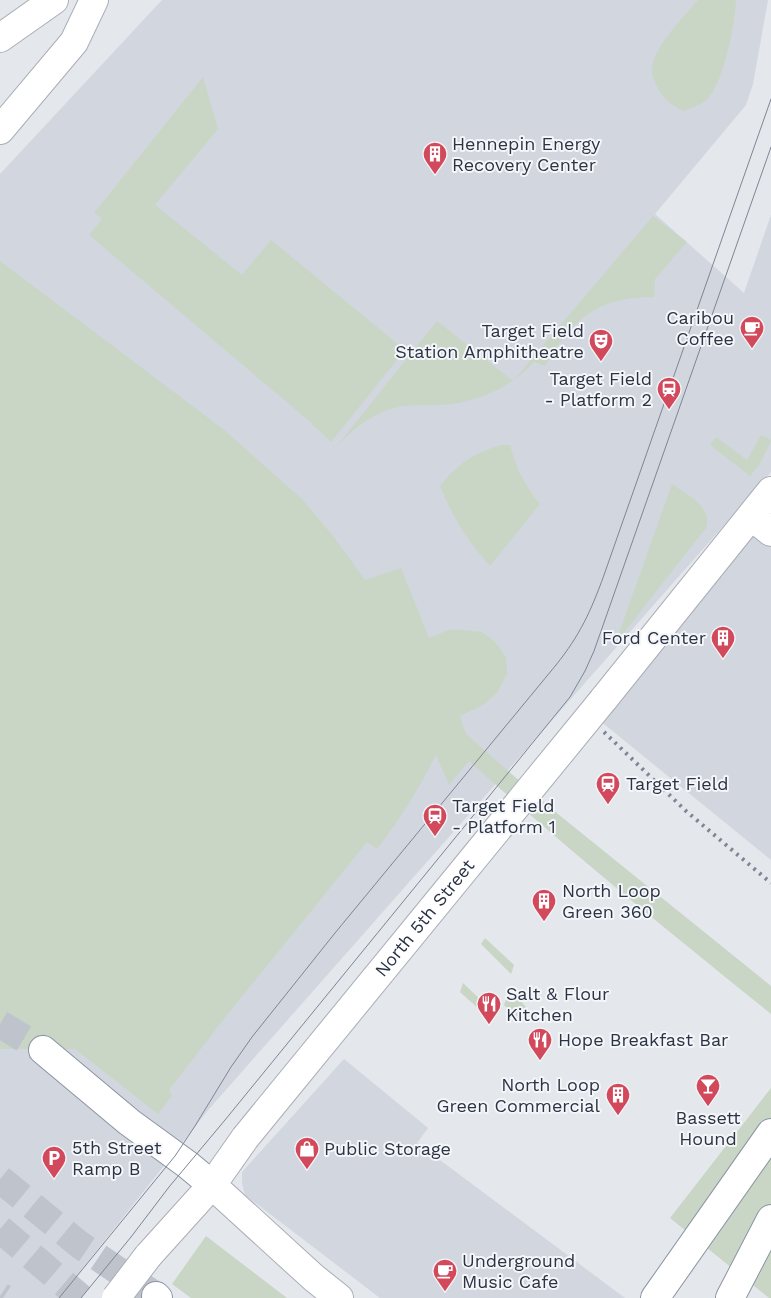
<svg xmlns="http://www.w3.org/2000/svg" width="771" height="1298" font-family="'Work Sans',sans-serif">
<rect width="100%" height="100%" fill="#e4e7ec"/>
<!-- built -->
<path fill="#d2d6de" d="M162 0H768L753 84 746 105 655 214 744 293 771 215V472L209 1109 59 1298H0V174Z
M743 528 771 540V860L588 711Z
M344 1059 428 1128 417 1143 625 1298H380L245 1195 242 1183V1172Z"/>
<!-- green -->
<path fill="#c9d6c5" d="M698 0H736C735 23 723 89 704 102 698 106 690 108 683 111 671 105 662 98 656 85 655 82 653 78 652 74 648 52 684 17 698 0Z
M203 77 218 129 155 205 242 275 271 240 405 350 331 442 308 420 89 235 102 219 94 213Z
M653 216 687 242 655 279 654 297C597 297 572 319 545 366L534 362C512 386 482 400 450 404 431 407 412 403 393 408 370 415 352 430 336 447L437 321 513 381Z
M0 261 223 429 302 499 333 536 365 580 401 568 429 638 448 630H464L482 632 495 642 506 657 507 674 497 693 483 705 460 716 466 734 553 810 771 986V1014C669 932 567 849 469 761L449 785 436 755C419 789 400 819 377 849L367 842 227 1015 169 1090 172 1096 158 1114 75 1049H0Z
M761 435 771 440V442L759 465 750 476 710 445 716 437 747 460Z
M501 445H510C516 468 525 486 540 504L490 566C468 542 452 516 440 486 456 465 475 452 501 445Z
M672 484C687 495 713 506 706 528L622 635 619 633Z
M485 938 514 965 511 974 481 944Z
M463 983 485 1004 480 1010 460 992Z
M510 989 526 1007 518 1019 504 1005Z
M771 1088V1298H769L670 1218Z
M206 1236 287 1298H191L172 1284Z"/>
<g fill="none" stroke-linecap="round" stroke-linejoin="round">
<!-- highway-tunnel -->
<path stroke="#bfc3cb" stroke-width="28" stroke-dasharray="28 14" stroke-linecap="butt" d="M0 1024 43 1050
M0 1179 80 1245 156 1296
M0 1229 81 1298
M0 1296 3 1298"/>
<defs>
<path id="secondary" d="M0 38 54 0
M0 130 74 42 94 0
M751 516 771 532
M603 700 771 491
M212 1185 314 1278 339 1298
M148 1256 212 1185 245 1138"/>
<path id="highway" d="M43 1050 129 1122 188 1165 212 1185
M156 1296 158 1298
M655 1298 771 1133
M730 1298 771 1219"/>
</defs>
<!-- secondary casing -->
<use href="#secondary" stroke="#a9aeb7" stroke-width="30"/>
<!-- highway casing -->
<use href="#highway" stroke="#8b94a3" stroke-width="30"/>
<!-- secondary -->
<use href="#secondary" stroke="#fff" stroke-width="28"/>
<!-- highway -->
<use href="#highway" stroke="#fff" stroke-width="28"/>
<!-- tram -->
<path stroke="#7d8696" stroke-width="1" d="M59 1298 175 1156 195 1126 231 1067 252 1037 335 933 556 665C580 635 591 611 604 575L771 99
M81 1298 131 1237 169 1187 225 1120 570 697 585 671 594 651 771 147"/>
<!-- rail -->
<path stroke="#7d8696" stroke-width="4" stroke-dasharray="2.5 5" stroke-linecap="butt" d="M604 732 686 811 771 883"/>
<defs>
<g id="secondary-bridge">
<path id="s1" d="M245 1138 603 700"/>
<path d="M116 1298 148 1256"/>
</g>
</defs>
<!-- secondary-bridge casing -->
<use href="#secondary-bridge" stroke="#a9aeb7" stroke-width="30" stroke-linecap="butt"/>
<!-- secondary-bridge -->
<use href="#secondary-bridge" stroke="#fff" stroke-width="28"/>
</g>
<!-- icons -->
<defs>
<symbol id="building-pin" viewBox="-11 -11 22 30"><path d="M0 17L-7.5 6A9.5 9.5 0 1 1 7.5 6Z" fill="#d1495b" stroke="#f4f6f9"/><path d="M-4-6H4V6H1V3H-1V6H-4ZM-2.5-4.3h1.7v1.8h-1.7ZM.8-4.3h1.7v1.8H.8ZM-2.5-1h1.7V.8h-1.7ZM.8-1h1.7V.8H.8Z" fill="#fff"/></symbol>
<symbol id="cafe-pin" viewBox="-11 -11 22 30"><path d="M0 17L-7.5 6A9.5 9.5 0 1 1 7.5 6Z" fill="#d1495b" stroke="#f4f6f9"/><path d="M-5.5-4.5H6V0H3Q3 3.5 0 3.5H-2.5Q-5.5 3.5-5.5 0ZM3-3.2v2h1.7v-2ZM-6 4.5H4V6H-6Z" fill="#fff"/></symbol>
<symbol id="theatre-pin" viewBox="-11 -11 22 30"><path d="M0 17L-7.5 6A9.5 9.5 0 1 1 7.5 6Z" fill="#d1495b" stroke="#f4f6f9"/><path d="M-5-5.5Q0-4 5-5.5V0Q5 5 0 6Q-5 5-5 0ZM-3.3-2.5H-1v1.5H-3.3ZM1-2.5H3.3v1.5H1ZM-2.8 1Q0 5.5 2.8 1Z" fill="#fff"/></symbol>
<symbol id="station-pin" viewBox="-11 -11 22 30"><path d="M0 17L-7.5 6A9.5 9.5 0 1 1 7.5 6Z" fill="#d1495b" stroke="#f4f6f9"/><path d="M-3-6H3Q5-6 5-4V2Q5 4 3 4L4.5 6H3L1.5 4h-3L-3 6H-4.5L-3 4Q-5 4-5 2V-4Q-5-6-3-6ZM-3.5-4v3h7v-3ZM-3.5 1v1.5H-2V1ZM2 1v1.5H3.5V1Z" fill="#fff"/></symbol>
<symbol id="restaurant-pin" viewBox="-11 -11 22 30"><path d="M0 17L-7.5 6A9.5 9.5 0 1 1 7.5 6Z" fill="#d1495b" stroke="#f4f6f9"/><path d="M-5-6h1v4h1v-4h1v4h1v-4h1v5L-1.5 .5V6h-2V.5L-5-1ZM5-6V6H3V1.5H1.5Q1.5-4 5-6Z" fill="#fff"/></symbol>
<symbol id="bar-pin" viewBox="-11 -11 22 30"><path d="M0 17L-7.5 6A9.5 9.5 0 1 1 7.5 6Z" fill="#d1495b" stroke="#f4f6f9"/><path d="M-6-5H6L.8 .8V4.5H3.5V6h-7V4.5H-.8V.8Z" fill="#fff"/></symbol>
<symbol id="shop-pin" viewBox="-11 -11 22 30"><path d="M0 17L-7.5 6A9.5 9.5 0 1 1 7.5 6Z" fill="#d1495b" stroke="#f4f6f9"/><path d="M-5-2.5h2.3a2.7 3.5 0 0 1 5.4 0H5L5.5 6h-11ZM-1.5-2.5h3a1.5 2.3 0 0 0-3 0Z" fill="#fff"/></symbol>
<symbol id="parking-pin" viewBox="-11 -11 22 30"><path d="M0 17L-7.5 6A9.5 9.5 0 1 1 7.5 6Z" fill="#d1495b" stroke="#f4f6f9"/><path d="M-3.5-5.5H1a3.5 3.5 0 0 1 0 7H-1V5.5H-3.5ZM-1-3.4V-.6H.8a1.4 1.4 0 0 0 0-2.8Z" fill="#fff"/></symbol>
</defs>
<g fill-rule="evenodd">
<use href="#building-pin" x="421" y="140" width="28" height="38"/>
<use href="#cafe-pin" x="738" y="314" width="28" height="38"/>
<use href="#theatre-pin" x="587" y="327" width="28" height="38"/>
<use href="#station-pin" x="655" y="375" width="28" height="38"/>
<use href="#building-pin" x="709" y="624" width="28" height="38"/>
<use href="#station-pin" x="594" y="770" width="28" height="38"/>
<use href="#station-pin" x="421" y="802" width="28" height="38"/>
<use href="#building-pin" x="530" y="887" width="28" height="38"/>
<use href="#restaurant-pin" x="475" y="990" width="28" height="38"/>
<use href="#restaurant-pin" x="526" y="1026" width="28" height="38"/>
<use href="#bar-pin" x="694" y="1072" width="28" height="38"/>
<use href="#building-pin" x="604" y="1081" width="28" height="38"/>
<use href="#shop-pin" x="293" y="1135" width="28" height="38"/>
<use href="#parking-pin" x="40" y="1144" width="28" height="38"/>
<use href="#cafe-pin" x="431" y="1257" width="28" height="38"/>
</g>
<g text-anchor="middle" stroke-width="4" stroke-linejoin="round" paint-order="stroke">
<!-- poi labels -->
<g font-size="18" fill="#2b3445" stroke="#f4f6f9" text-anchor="start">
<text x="452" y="150">Hennepin Energy<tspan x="452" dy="21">Recovery Center</tspan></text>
<text x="734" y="324" text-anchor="end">Caribou<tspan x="734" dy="21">Coffee</tspan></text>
<text x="584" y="337" text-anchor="end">Target Field<tspan x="584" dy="21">Station Amphitheatre</tspan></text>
<text x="652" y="385" text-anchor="end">Target Field<tspan x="652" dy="21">- Platform 2</tspan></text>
<text x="706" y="644" text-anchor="end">Ford Center</text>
<text x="626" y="790">Target Field</text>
<text x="452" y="812">Target Field<tspan x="452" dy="21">- Platform 1</tspan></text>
<text x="562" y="897">North Loop<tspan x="562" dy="21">Green 360</tspan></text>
<text x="506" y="1000">Salt &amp; Flour<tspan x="506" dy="21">Kitchen</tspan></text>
<text x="558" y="1046">Hope Breakfast Bar</text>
<text x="600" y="1091" text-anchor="end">North Loop<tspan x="600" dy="21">Green Commercial</tspan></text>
<text x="708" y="1124" text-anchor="middle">Bassett<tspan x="708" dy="21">Hound</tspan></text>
<text x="72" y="1154">5th Street<tspan x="72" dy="21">Ramp B</tspan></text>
<text x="324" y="1155">Public Storage</text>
<text x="462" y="1267">Underground<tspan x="462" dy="21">Music Cafe</tspan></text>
</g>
<!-- street labels -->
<g font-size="18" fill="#2b3445" stroke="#f4f6f9">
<text dy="6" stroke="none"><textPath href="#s1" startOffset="284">North 5th Street</textPath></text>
</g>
</g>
</svg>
